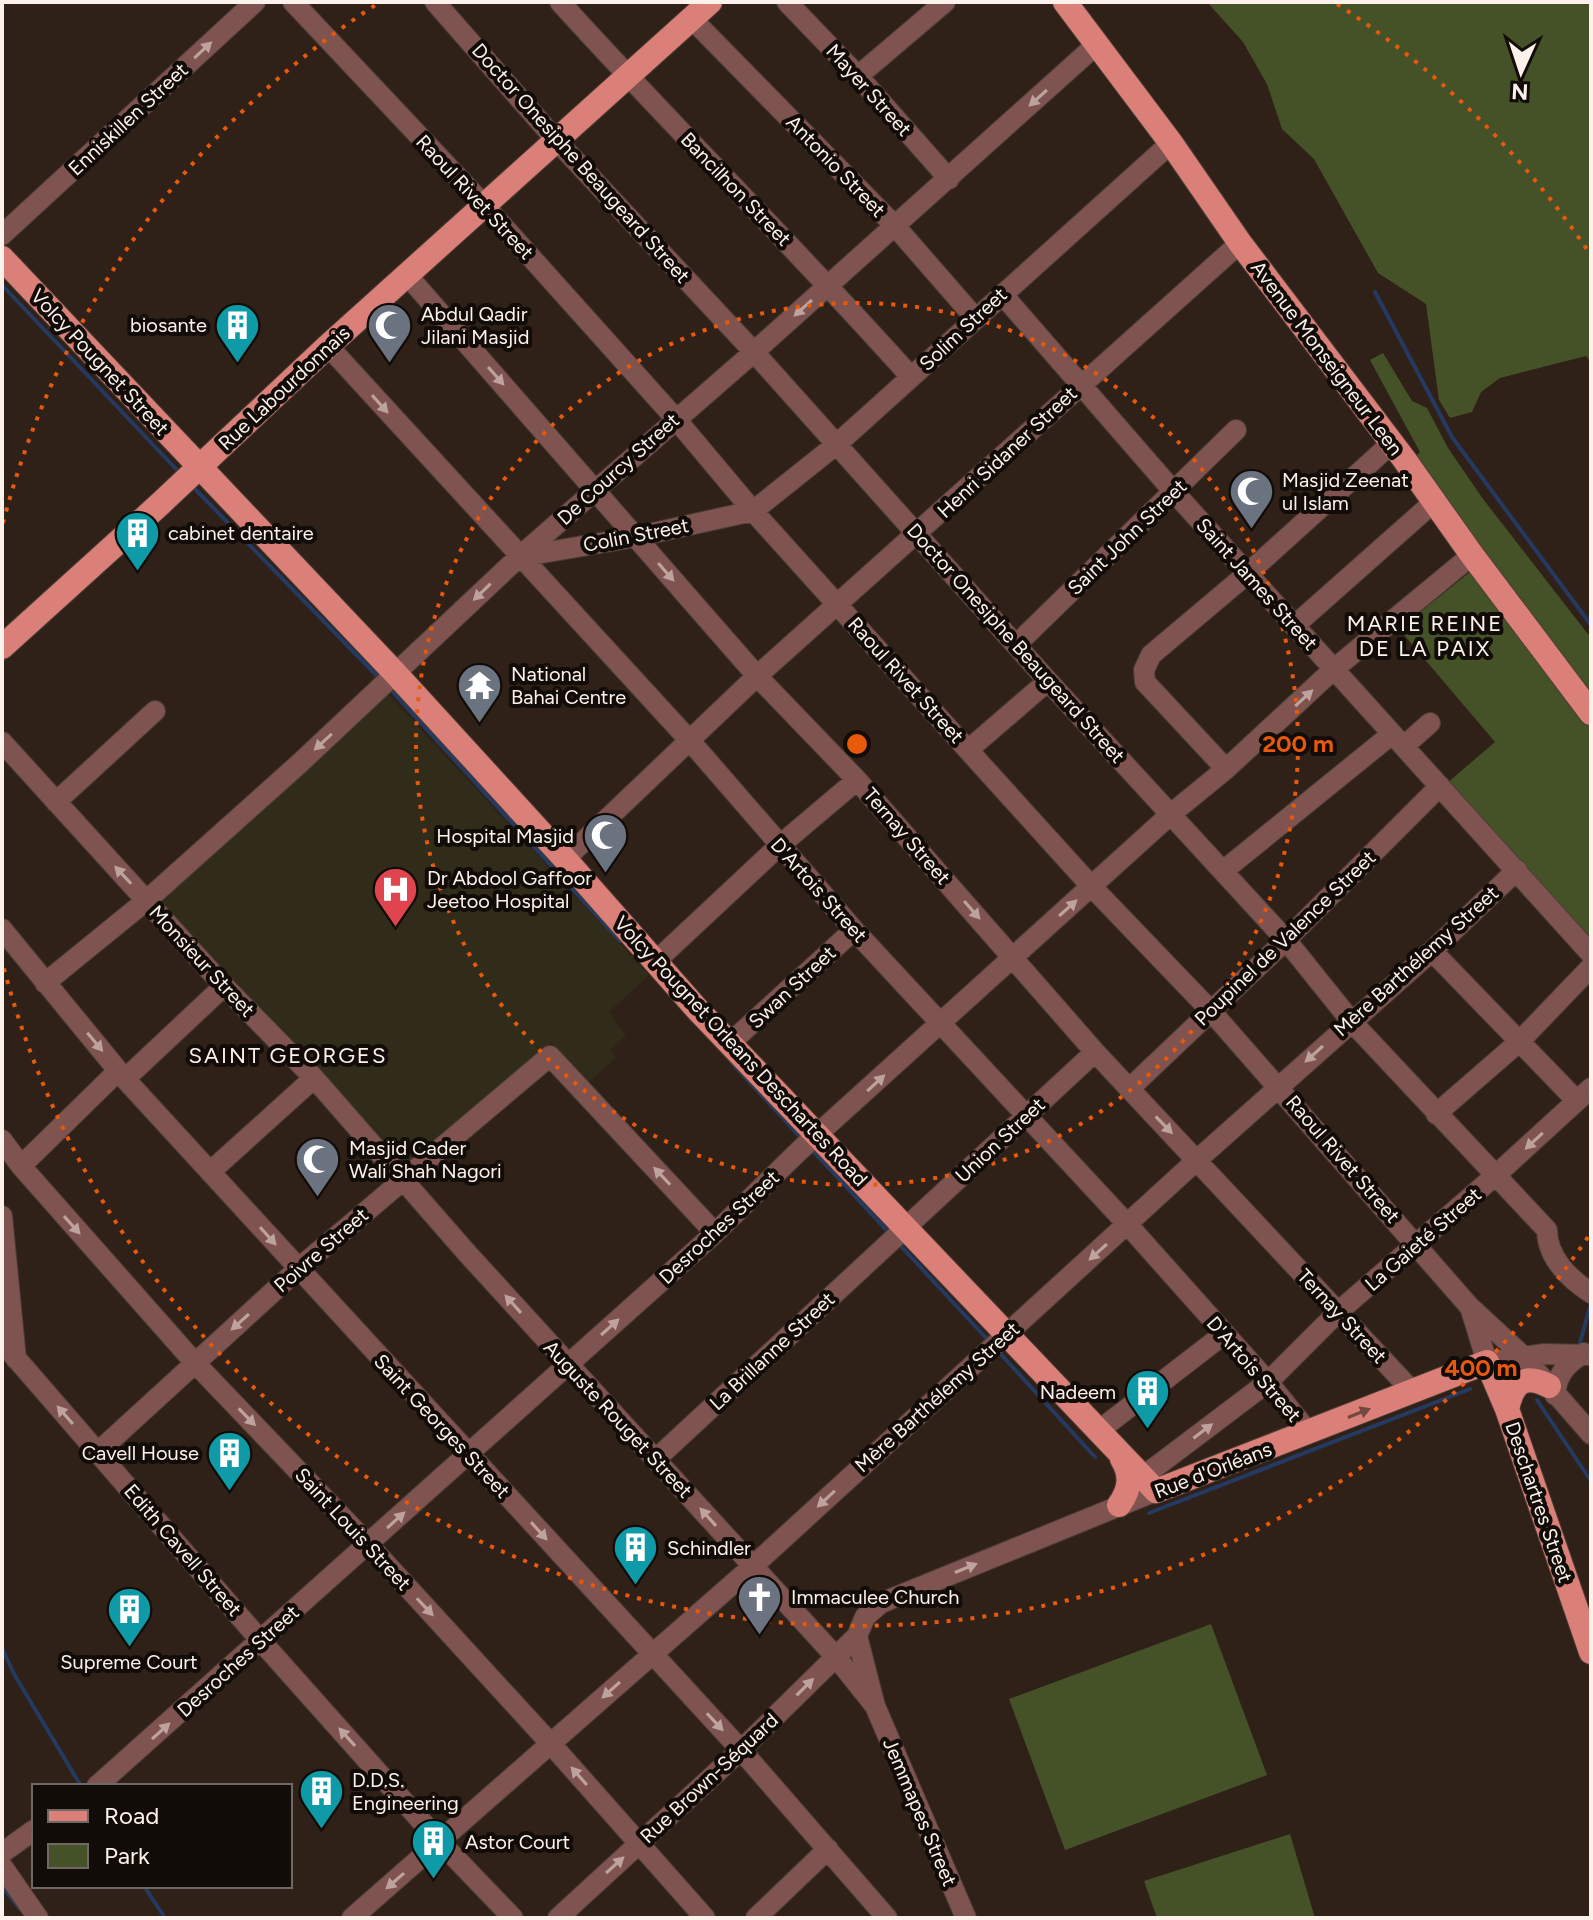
<svg xmlns="http://www.w3.org/2000/svg" width="1593" height="1920" font-family="Figtree,sans-serif">
<rect width="100%" height="100%" fill="#2f2118"/>
<!-- medical -->
<path fill="#312b1a" d="M387 693 649 975 609 1012 626 1035 610 1050 616 1058 588 1083 551 1043 408 1170 161 901Z"/>
<!-- green -->
<path fill="#455228" d="M1207 2H1591V362L1586 356 1500 378 1481 392 1472 412 1450 418 1439 400 1426 304 1378 273 1314 159 1282 129 1267 84 1243 42Z
M1383 353 1412 401 1427 408 1448 448 1483 499 1591 638V948L1446 784 1495 742 1399 629 1485 560 1413 459 1420 452 1370 360Z
M1211 1624 1267 1775 1065 1850 1009 1699Z
M1290 1834 1315 1918H1157L1144 1881Z"/>
<g fill="none" stroke-linecap="round" stroke-linejoin="round">
<!-- stream -->
<path stroke="#243a61" stroke-width="4" d="M2 285 176 469
M1375 292 1452 437 1591 625
M195 489 380 679
M389 688 620 941
M731 1062 803 1140
M812 1150 890 1234
M899 1244 988 1340
M1579 1346 1591 1303
M997 1350 1095 1457
M1537 1400 1591 1481
M1149 1513 1470 1389
M2 1648 14 1674 81 1786
M144 1886 165 1918
M2 1887 21 1910"/>
<defs>
<path id="minor" d="M293 2 485 206 675 418 753 511 968 750 1092 887 1210 1010 1469 1306 1523 1356 1591 1434
M435 2 556 140 754 352 1048 681 1286 940 1351 1021 1547 1230C1547 1257 1569 1279 1591 1293
M560 2C675 129 797 249 911 377
M787 2 858 76 949 179
M692 19 895 226 976 319
M858 76 945 2
M2 235 255 2
M407 275 757 676 857 780 1095 1052 1413 1392
M1002 294 1174 492 1591 954
M328 346 691 742 854 930 1128 1225 1268 1382 1309 1433
M519 557 635 537 753 511 837 444 1171 143
M1294 626 1435 501
M1017 644 1236 430
M2 742 224 986 314 1078 466 1252 836 1657 875 1706
M1404 746 1430 723
M968 750 1048 681
M1226 769 1145 682 1144 670 1151 655 1247 574 1392 443
M56 802 155 711
M565 859 757 676 1240 243
M1223 871 1392 734
M2 929 125 1079 741 1750 887 1918
M1432 951 1577 1101
M656 961 779 846 857 780
M45 983 147 900 300 763 519 557 754 352 1096 45
M730 1043 854 930
M125 1079 224 986
M1129 1089 1286 940 1440 786
M1436 1114 1520 1041 1591 967
M2 1140 21 1166 195 1363 368 1544 551 1744 705 1918
M21 1166 118 1071
M210 1172 314 1078
M2 1216 16 1359
M1471 1310 1487 1362 1544 1354 1591 1355
M2 1342 261 1641 440 1842 513 1918
M1555 1395C1557 1374 1566 1364 1584 1353
M1097 1432 1224 1334
M98 1452 298 1269 550 1056 715 1233
M656 1459 1095 1052
M1141 1478 1268 1382 1338 1312 1497 1174 1591 1088
M857 1636 875 1706 966 1918
M97 1786 715 1233 800 1150 1171 814 1226 769 1334 669 1472 555
M2 1853 34 1830
M2 1866 38 1918
M352 1918 753 1566 1197 1160 1432 951 1517 870
M558 1918 741 1750 857 1636 865 1617 881 1603 1156 1491
M756 1918 828 1849"/>
<path id="major" d="M1065 2 1171 143 1240 243 1404 459 1472 555 1591 713
M2 258 396 674 565 859 697 1009 1156 1491 1487 1362 1507 1409 1591 1652
M2 647 160 504 328 346 710 2
M1507 1409C1513 1383 1523 1373 1549 1386
M1119 1505C1130 1490 1132 1475 1122 1459"/>
</defs>
<!-- minor casing -->
<use href="#minor" stroke="#4c3e36" stroke-width="22"/>
<!-- major casing -->
<use href="#major" stroke="#4c3e36" stroke-width="26"/>
<!-- minor -->
<use href="#minor" stroke="#7f534f" stroke-width="20"/>
<!-- major -->
<use href="#major" stroke="#db8079" stroke-width="24"/>
</g>
<!-- one-way arrows -->
<defs><path id="oneway-solid" d="M-6-.8H1V-3.2L6.5 0L1 3.2V.8H-6Z" transform="scale(2)"/></defs>
<g fill="#bea29d">
<use href="#oneway-solid" transform="translate(203 50) rotate(-43)"/>
<use href="#oneway-solid" transform="translate(1038 98) rotate(138)"/>
<use href="#oneway-solid" transform="translate(803 308) rotate(138)"/>
<use href="#oneway-solid" transform="translate(496 376) rotate(49)"/>
<use href="#oneway-solid" transform="translate(380 404) rotate(48)"/>
<use href="#oneway-solid" transform="translate(666 572) rotate(49)"/>
<use href="#oneway-solid" transform="translate(482 592) rotate(136)"/>
<use href="#oneway-solid" transform="translate(1304 698) rotate(-43)"/>
<use href="#oneway-solid" transform="translate(323 742) rotate(137)"/>
<use href="#oneway-solid" transform="translate(123 875) rotate(-133)"/>
<use href="#oneway-solid" transform="translate(1068 908) rotate(-42)"/>
<use href="#oneway-solid" transform="translate(972 910) rotate(49)"/>
<use href="#oneway-solid" transform="translate(95 1042) rotate(50)"/>
<use href="#oneway-solid" transform="translate(1314 1054) rotate(138)"/>
<use href="#oneway-solid" transform="translate(876 1083) rotate(-43)"/>
<use href="#oneway-solid" transform="translate(1164 1125) rotate(46)"/>
<use href="#oneway-solid" transform="translate(1534 1141) rotate(137)"/>
<use href="#oneway-solid" transform="translate(662 1176) rotate(-133)"/>
<use href="#oneway-solid" transform="translate(72 1225) rotate(48)"/>
<use href="#oneway-solid" transform="translate(268 1236) rotate(48)"/>
<use href="#oneway-solid" transform="translate(1098 1252) rotate(138)"/>
<use href="#oneway-solid" transform="translate(513 1304) rotate(-132)"/>
<use href="#oneway-solid" transform="translate(240 1322) rotate(138)"/>
<use href="#oneway-solid" transform="translate(610 1327) rotate(-42)"/>
<use href="#oneway-solid" transform="translate(65 1415) rotate(-131)"/>
<use href="#oneway-solid" transform="translate(247 1417) rotate(46)"/>
<use href="#oneway-solid" transform="translate(1203 1431) rotate(-37)"/>
<use href="#oneway-solid" transform="translate(826 1499) rotate(137)"/>
<use href="#oneway-solid" transform="translate(708 1517) rotate(-132)"/>
<use href="#oneway-solid" transform="translate(396 1520) rotate(-42)"/>
<use href="#oneway-solid" transform="translate(539 1531) rotate(48)"/>
<use href="#oneway-solid" transform="translate(966 1568) rotate(-22)"/>
<use href="#oneway-solid" transform="translate(425 1607) rotate(47)"/>
<use href="#oneway-solid" transform="translate(805 1687) rotate(-45)"/>
<use href="#oneway-solid" transform="translate(611 1690) rotate(138)"/>
<use href="#oneway-solid" transform="translate(715 1722) rotate(47)"/>
<use href="#oneway-solid" transform="translate(161 1731) rotate(-42)"/>
<use href="#oneway-solid" transform="translate(347 1737) rotate(-132)"/>
<use href="#oneway-solid" transform="translate(579 1776) rotate(-131)"/>
<use href="#oneway-solid" transform="translate(615 1865) rotate(-42)"/>
<use href="#oneway-solid" transform="translate(395 1881) rotate(139)"/>
</g>
<use fill="#764640" href="#oneway-solid" transform="translate(1359 1413) rotate(-22)"/>
<!-- distance rings -->
<g fill="none" stroke="#e8590c" stroke-width="4" stroke-dasharray="4 8">
<circle cx="857" cy="744" r="441"/>
<path d="M1588 1237A882 882 0 0 1 3 965M3 523A882 882 0 0 1 377 4M1337 4A882 882 0 0 1 1588 251"/>
</g>
<!-- icons -->
<defs>
<symbol id="building-pin" viewBox="-11 -11 22 30"><path d="M0 17L-7.5 6A9.5 9.5 0 1 1 7.5 6Z" fill="#0f9aa8" stroke="#120c08"/><path d="M-4-6H4V6H1V3H-1V6H-4ZM-2.5-4.3h1.7v1.8h-1.7ZM.8-4.3h1.7v1.8H.8ZM-2.5-1h1.7V.8h-1.7ZM.8-1h1.7V.8H.8Z" fill="#fff"/></symbol>
<symbol id="mosque-pin" viewBox="-11 -11 22 30"><path d="M0 17L-7.5 6A9.5 9.5 0 1 1 7.5 6Z" fill="#6b7280" stroke="#120c08"/><path d="M3.5-4.9A6 6 0 1 0 3.5 4.9A5 5 0 1 1 3.5-4.9Z" fill="#fff"/></symbol>
<symbol id="temple-pin" viewBox="-11 -11 22 30"><path d="M0 17L-7.5 6A9.5 9.5 0 1 1 7.5 6Z" fill="#6b7280" stroke="#120c08"/><path d="M0-6L5-2H3V0L6.5 2.5H4V6H1.5V3h-3V6H-4V2.5H-6.5L-3 0V-2H-5Z" fill="#fff"/></symbol>
<symbol id="hospital-pin" viewBox="-11 -11 22 30"><path d="M0 17L-7.5 6A9.5 9.5 0 1 1 7.5 6Z" fill="#e0444e" stroke="#120c08"/><path d="M-5-5h3v3.5h4V-5h3V5h-3V1.5h-4V5h-3Z" fill="#fff"/></symbol>
<symbol id="church-pin" viewBox="-11 -11 22 30"><path d="M0 17L-7.5 6A9.5 9.5 0 1 1 7.5 6Z" fill="#6b7280" stroke="#120c08"/><path d="M-1.2-6h2.4v3.5h3.3v2.4h-3.3V6h-2.4V-.1h-3.3v-2.4h3.3Z" fill="#fff"/></symbol>
</defs>
<g fill-rule="evenodd">
<use href="#building-pin" x="212" y="300" width="51" height="69"/>
<use href="#mosque-pin" x="364" y="300" width="51" height="69"/>
<use href="#mosque-pin" x="1226" y="466" width="51" height="69"/>
<use href="#building-pin" x="112" y="508" width="51" height="69"/>
<use href="#temple-pin" x="454" y="660" width="51" height="69"/>
<use href="#mosque-pin" x="580" y="810" width="51" height="69"/>
<use href="#hospital-pin" x="370" y="864" width="51" height="69"/>
<use href="#mosque-pin" x="292" y="1134" width="51" height="69"/>
<use href="#building-pin" x="1122" y="1366" width="51" height="69"/>
<use href="#building-pin" x="204" y="1428" width="51" height="69"/>
<use href="#building-pin" x="610" y="1522" width="51" height="69"/>
<use href="#church-pin" x="734" y="1572" width="51" height="69"/>
<use href="#building-pin" x="104" y="1584" width="51" height="69"/>
<use href="#building-pin" x="296" y="1766" width="51" height="69"/>
<use href="#building-pin" x="408" y="1816" width="51" height="69"/>
</g>
<g text-anchor="middle" stroke-width="8" stroke-linejoin="round" paint-order="stroke">
<!-- street labels -->
<g font-size="20" fill="#fcf2eb" stroke="#120c08">
<text transform="translate(869 90) rotate(48)" y="7">Mayer Street</text>
<text transform="translate(128 119) rotate(-43)" y="7">Enniskillen Street</text>
<text transform="translate(581 163) rotate(48)" y="7">Doctor Onesiphe Beaugeard Street</text>
<text transform="translate(836 166) rotate(46)" y="7">Antonio Street</text>
<text transform="translate(736 189) rotate(46)" y="7">Bancilhon Street</text>
<text transform="translate(475 197) rotate(47)" y="7">Raoul Rivet Street</text>
<text transform="translate(963 329) rotate(-43)" y="7">Solim Street</text>
<text transform="translate(1327 358) rotate(53)" y="7">Avenue Monseigneur Leen</text>
<text transform="translate(100 362) rotate(47)" y="7">Volcy Pougnet Street</text>
<text transform="translate(284 388) rotate(-43)" y="7">Rue Labourdonnais</text>
<text transform="translate(1007 452) rotate(-43)" y="7">Henri Sidaner Street</text>
<text transform="translate(618 469) rotate(-42)" y="7">De Courcy Street</text>
<text transform="translate(636 535) rotate(-11)" y="7">Colin Street</text>
<text transform="translate(1127 537) rotate(-44)" y="7">Saint John Street</text>
<text transform="translate(1257 584) rotate(48)" y="7">Saint James Street</text>
<text transform="translate(1016 643) rotate(48)" y="7">Doctor Onesiphe Beaugeard Street</text>
<text transform="translate(906 680) rotate(48)" y="7">Raoul Rivet Street</text>
<text transform="translate(907 836) rotate(49)" y="7">Ternay Street</text>
<text transform="translate(819 890) rotate(48)" y="7">D'Artois Street</text>
<text transform="translate(1285 938) rotate(-44)" y="7">Poupinel de Valence Street</text>
<text transform="translate(202 961) rotate(47)" y="7">Monsieur Street</text>
<text transform="translate(1416 961) rotate(-42)" y="7">Mère Barthélemy Street</text>
<text transform="translate(792 987) rotate(-43)" y="7">Swan Street</text>
<text transform="translate(741 1051) rotate(47)" y="7">Volcy Pougnet Orleans Deschartes Road</text>
<text transform="translate(1000 1140) rotate(-43)" y="7">Union Street</text>
<text transform="translate(1343 1159) rotate(49)" y="7">Raoul Rivet Street</text>
<text transform="translate(719 1227) rotate(-43)" y="7">Desroches Street</text>
<text transform="translate(1423 1239) rotate(-41)" y="7">La Gaieté Street</text>
<text transform="translate(321 1250) rotate(-41)" y="7">Poivre Street</text>
<text transform="translate(1342 1316) rotate(47)" y="7">Ternay Street</text>
<text transform="translate(772 1351) rotate(-43)" y="7">La Brillanne Street</text>
<text transform="translate(1254 1369) rotate(49)" y="7">D'Artois Street</text>
<text transform="translate(937 1397) rotate(-42)" y="7">Mère Barthélemy Street</text>
<text transform="translate(618 1419) rotate(47)" y="7">Auguste Rouget Street</text>
<text transform="translate(442 1426) rotate(47)" y="7">Saint Georges Street</text>
<text transform="translate(1213 1470) rotate(-21)" y="7">Rue d'Orléans</text>
<text transform="translate(1539 1502) rotate(71)" y="7">Deschartres Street</text>
<text transform="translate(353 1529) rotate(47)" y="7">Saint Louis Street</text>
<text transform="translate(183 1550) rotate(49)" y="7">Edith Cavell Street</text>
<text transform="translate(238 1661) rotate(-42)" y="7">Desroches Street</text>
<text transform="translate(709 1778) rotate(-43)" y="7">Rue Brown-Séquard</text>
<text transform="translate(920 1812) rotate(67)" y="7">Jemmapes Street</text>
</g>
<!-- poi labels -->
<g font-size="20" fill="#fcf2eb" stroke="#120c08" text-anchor="start">
<text x="421" y="321">Abdul Qadir<tspan x="421" dy="23">Jilani Masjid</tspan></text>
<text x="207" y="332" text-anchor="end">biosante</text>
<text x="1282" y="487">Masjid Zeenat<tspan x="1282" dy="23">ul Islam</tspan></text>
<text x="168" y="540">cabinet dentaire</text>
<text x="511" y="681">National<tspan x="511" dy="23">Bahai Centre</tspan></text>
<text x="574" y="843" text-anchor="end">Hospital Masjid</text>
<text x="427" y="885">Dr Abdool Gaffoor<tspan x="427" dy="23">Jeetoo Hospital</tspan></text>
<text x="349" y="1155">Masjid Cader<tspan x="349" dy="23">Wali Shah Nagori</tspan></text>
<text x="1116" y="1399" text-anchor="end">Nadeem</text>
<text x="199" y="1460" text-anchor="end">Cavell House</text>
<text x="667" y="1555">Schindler</text>
<text x="791" y="1604">Immaculee Church</text>
<text x="129" y="1669" text-anchor="middle">Supreme Court</text>
<text x="352" y="1787">D.D.S.<tspan x="352" dy="23">Engineering</tspan></text>
<text x="465" y="1849">Astor Court</text>
</g>
<!-- neighbourhood labels -->
<g font-size="22" letter-spacing="2" fill="#fcf2eb" stroke="#120c08">
<text x="1425" y="631">MARIE REINE<tspan x="1425" dy="25">DE LA PAIX</tspan></text>
<text x="288" y="1063">SAINT GEORGES</text>
</g>
</g>
<circle cx="857" cy="744" r="12" fill="#e8590c" stroke="#120c08" stroke-width="4"/>
<g font-size="24" text-anchor="middle" font-weight="bold" fill="#e8590c" stroke="#120c08" stroke-width="8" stroke-linejoin="round" paint-order="stroke">
<text x="1298" y="752">200 m</text>
<text x="1481" y="1376">400 m</text>
</g>
<!-- border -->
<rect width="1593" height="1920" fill="none" stroke="#fcf2eb" stroke-width="8"/>
<!-- legend -->
<rect x="32" y="1784" width="260" height="104" fill="#120c08" stroke="#706863" stroke-width="2"/>
<rect x="48" y="1810" width="40" height="12" fill="#db8079" stroke="#706863" stroke-width="2"/>
<text x="104" y="1824" font-size="24" fill="#fcf2eb">Road</text>
<rect x="48" y="1844" width="40" height="24" fill="#455228" stroke="#706863" stroke-width="2"/>
<text x="104" y="1864" font-size="24" fill="#fcf2eb">Park</text>
<!-- north arrow -->
<g transform="translate(1521 72) rotate(183)" stroke="#120c08" stroke-width="6" paint-order="stroke">
<path d="M0-6L14 30L0 20L-14 30Z" fill="#fcf2eb"/>
<text y="-12" font-size="22" font-weight="bold" text-anchor="middle" fill="#fcf2eb">N</text>
</g>
</svg>
